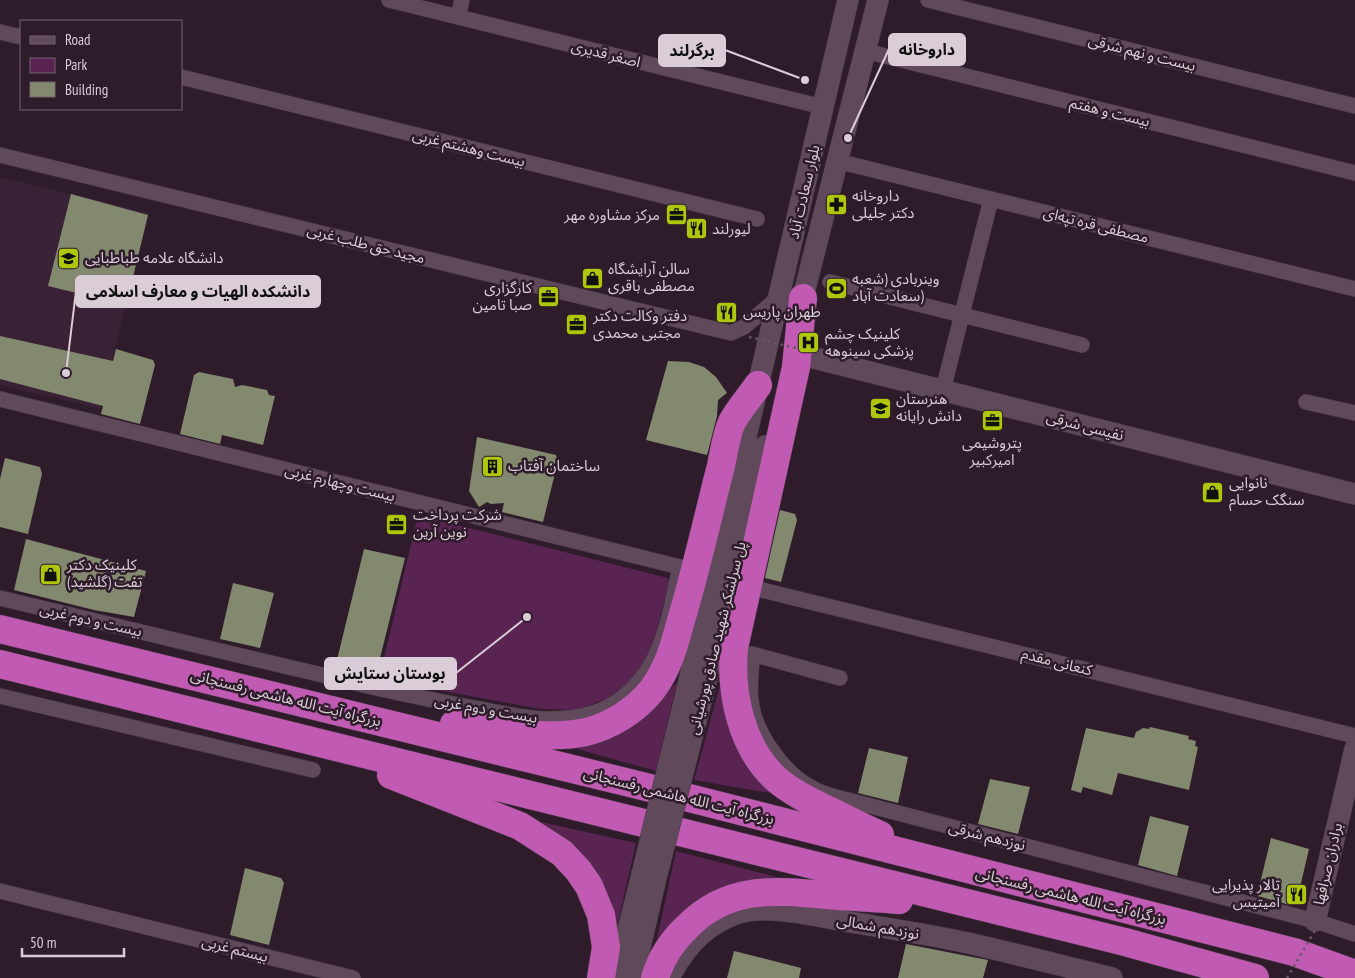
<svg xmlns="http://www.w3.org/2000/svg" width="1355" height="978" font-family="'PT Sans Narrow','Noto Sans Arabic',sans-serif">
<rect width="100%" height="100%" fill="#2f1c2b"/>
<!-- built -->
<path fill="#3a2236" d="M0 177 149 213 100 409 0 385Z"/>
<!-- green -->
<path fill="#592452" d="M418 515 668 578 669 582 652 651 633 679 606 699 576 710 540 709 379 679Z
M724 671 782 795 694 780Z
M677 682 656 771 577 749 659 702Z
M532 820 636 843 614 940Z
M676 851 784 879 656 944Z"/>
<!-- building -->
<path fill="#83896e" d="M71 194 148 215 127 302 98 295 97 298 48 286Z
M0 336 113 361 116 349 153 360 155 365 140 424 101 414 103 406 0 379Z
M668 361 689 362 704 367 716 377 727 393 718 400 717 416 707 455 646 440Z
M199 372 233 379 235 387 242 385 267 390 269 395 275 396 263 445 222 435 220 444 180 434 194 375Z
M477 437 556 455 558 461 543 522 502 512 504 503 491 504 487 502 479 507 469 491Z
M5 458 40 467 42 474 28 534 0 527V479Z
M780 510 795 514 797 520 781 582 765 578Z
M26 539 146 571 134 617 94 610 14 590Z
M364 549 405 558 375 678 335 668Z
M233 583 274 593 260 648 220 639Z
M1150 727 1189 736 1188 739 1196 741 1195 746 1198 747 1189 790 1118 773 1112 795 1083 787 1081 793 1071 790 1086 728 1134 738 1136 732 1143 728 1149 729Z
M869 748 908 757 898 803 858 793Z
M990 779 1030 787 1018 834 978 824Z
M1150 816 1189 826 1177 876 1138 865Z
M1271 838 1309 849 1297 900 1290 905 1257 896Z
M245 868 281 878 284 883 269 945 230 935Z
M906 944 988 960 983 978H898Z
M734 951 801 968 799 978H727Z"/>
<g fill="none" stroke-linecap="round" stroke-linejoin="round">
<defs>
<path id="street" d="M389 0 823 107
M928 0 1355 106
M458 17 462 0
M0 32 21 37
M865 51 1355 173
M181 77 757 219
M0 155 731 333 744 327 779 297
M837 161 1355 289
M830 282 1082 345
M943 390 991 199
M0 399 680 567C668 619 664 669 616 702 597 715 571 719 548 719 523 719 498 712 474 708 427 699 381 690 335 678 223 652 112 625 0 598
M1306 402 1355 413
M758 589 1355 736
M840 678 752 654C752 669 749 686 751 701 755 734 784 774 814 789 821 793 829 795 836 797L1315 921 1355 934
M0 696 313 770
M0 891 353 978"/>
<path id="secondary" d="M799 313 878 0
M814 358 1355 494
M685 698 848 0
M701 702 765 446
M1315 921 1355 749
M616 978 642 874
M633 978 656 878
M669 978C684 948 707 923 739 913 766 904 816 916 844 921 885 928 927 934 968 943 1016 954 1064 966 1112 978"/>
<path id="highway" d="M803 298 796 367 734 648C730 693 741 747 776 779 791 792 810 801 828 810 845 818 862 827 880 835
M0 629 642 786 1294 952 1355 974
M0 664 1125 942 1255 978
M454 724C497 729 544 741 586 732 611 726 636 710 652 690 669 668 675 642 682 617 697 567 708 516 721 466 724 452 726 435 732 422 739 409 750 397 758 385
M391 775 520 826 562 853 578 870 589 886 601 915 606 947 601 978
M655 978C661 958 671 942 687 927 727 886 773 890 826 895 850 897 874 898 899 900"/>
</defs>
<!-- street casing -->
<use href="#street" stroke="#493a47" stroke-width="16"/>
<!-- secondary casing -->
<use href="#secondary" stroke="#493a47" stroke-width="22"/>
<!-- highway casing -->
<use href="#highway" stroke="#493a47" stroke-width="29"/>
<!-- street -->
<use href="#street" stroke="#5f495b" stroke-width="15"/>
<!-- secondary -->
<use href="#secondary" stroke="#5f495b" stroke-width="21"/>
<!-- highway -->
<use href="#highway" stroke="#c05ab2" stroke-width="28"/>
<defs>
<path id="secondary-bridge" d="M642 874 685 698
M656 878 701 702"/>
</defs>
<!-- secondary-bridge casing -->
<use href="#secondary-bridge" stroke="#493a47" stroke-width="22" stroke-linecap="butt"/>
<!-- path-bridge -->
<path stroke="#685764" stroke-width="2.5" stroke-dasharray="2.5 4" stroke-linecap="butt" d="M749 337 816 353
M1287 978 1317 927"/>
<!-- secondary-bridge -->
<use href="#secondary-bridge" stroke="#5f495b" stroke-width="21"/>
</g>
<!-- icons -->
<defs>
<symbol id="pharmacy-square" viewBox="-11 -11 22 22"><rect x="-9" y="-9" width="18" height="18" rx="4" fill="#aec60b" stroke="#2f1c2b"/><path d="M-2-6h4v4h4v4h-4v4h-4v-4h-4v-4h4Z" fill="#111"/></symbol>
<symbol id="office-square" viewBox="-11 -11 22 22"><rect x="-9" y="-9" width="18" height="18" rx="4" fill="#aec60b" stroke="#2f1c2b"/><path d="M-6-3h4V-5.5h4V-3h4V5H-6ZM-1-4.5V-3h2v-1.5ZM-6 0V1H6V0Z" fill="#111"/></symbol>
<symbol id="restaurant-square" viewBox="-11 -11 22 22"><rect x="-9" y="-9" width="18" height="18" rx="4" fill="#aec60b" stroke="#2f1c2b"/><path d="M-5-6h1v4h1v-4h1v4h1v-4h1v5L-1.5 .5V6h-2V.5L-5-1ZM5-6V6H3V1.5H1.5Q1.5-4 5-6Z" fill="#111"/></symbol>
<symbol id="university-square" viewBox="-11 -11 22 22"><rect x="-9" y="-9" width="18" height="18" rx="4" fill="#aec60b" stroke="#2f1c2b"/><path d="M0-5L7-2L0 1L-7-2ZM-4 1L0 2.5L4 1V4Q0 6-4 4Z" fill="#111"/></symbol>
<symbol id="shop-square" viewBox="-11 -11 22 22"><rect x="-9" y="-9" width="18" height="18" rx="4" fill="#aec60b" stroke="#2f1c2b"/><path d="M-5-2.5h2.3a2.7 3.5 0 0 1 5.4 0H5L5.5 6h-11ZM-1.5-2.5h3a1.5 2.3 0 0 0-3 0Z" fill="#111"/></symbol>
<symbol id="stadium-square" viewBox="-11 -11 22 22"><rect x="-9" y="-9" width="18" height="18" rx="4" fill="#aec60b" stroke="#2f1c2b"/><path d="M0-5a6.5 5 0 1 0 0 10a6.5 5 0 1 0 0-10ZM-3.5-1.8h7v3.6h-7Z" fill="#111"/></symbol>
<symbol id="hospital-square" viewBox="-11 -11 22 22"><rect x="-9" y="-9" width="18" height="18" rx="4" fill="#aec60b" stroke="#2f1c2b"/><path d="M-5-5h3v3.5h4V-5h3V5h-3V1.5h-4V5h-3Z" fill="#111"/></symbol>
<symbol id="school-square" viewBox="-11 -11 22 22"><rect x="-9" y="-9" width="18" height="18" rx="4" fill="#aec60b" stroke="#2f1c2b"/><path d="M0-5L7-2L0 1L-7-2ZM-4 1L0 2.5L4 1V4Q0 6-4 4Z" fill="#111"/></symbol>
<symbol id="building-square" viewBox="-11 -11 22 22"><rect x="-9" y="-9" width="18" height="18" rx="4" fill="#aec60b" stroke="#2f1c2b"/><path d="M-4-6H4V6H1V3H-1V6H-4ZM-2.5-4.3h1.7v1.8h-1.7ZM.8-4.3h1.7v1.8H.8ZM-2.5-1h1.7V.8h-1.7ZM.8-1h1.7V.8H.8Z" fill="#111"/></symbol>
</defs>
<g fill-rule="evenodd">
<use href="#pharmacy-square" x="824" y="192" width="25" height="25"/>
<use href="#office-square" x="664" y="202" width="25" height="25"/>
<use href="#restaurant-square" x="684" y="216" width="25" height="25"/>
<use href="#university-square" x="56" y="246" width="25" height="25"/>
<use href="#shop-square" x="580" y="266" width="25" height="25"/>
<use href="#stadium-square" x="824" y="276" width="25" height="25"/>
<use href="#office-square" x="536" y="284" width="25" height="25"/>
<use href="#restaurant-square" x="714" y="300" width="25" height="25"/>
<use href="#office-square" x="564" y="312" width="25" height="25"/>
<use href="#hospital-square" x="796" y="330" width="25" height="25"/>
<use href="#school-square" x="868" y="396" width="25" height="25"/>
<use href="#office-square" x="980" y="408" width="25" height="25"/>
<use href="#building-square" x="480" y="454" width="25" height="25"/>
<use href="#shop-square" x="1200" y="480" width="25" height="25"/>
<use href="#office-square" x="384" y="512" width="25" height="25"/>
<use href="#shop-square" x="38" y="562" width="25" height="25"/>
<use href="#restaurant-square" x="1284" y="882" width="25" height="25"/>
</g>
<g text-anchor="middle" stroke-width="5" stroke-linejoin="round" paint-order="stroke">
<!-- street labels -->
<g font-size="15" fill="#dacdd7" stroke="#2f1c2b">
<text transform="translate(1142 53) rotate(14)" y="5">بیست و نهم شرقی</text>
<text transform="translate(606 54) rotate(14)" y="5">اصغر قدیری</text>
<text transform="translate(1110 112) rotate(14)" y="5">بیست و هفتم</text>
<text transform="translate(469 148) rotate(14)" y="5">بیست وهشتم غربی</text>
<text transform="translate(804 192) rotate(-77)" y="5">بلوار سعادت آباد</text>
<text transform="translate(1096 225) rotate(14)" y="5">مصطفی قره تپه‌ای</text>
<text transform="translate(366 244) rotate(14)" y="5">مجید حق طلب غربی</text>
<text transform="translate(1085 426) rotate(14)" y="5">نفیسی شرقی</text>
<text transform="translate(340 483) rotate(14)" y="5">بیست وچهارم غربی</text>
<text transform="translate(91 620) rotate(13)" y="5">بیست و دوم غربی</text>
<text transform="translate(717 638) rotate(-76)" y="5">پل سرلشکر شهید صادق پورشیانی</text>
<text transform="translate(1057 662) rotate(14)" y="5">کنعانی مقدم</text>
<text transform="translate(286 698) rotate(14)" y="5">بزرگراه آیت الله هاشمی رفسنجانی</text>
<text transform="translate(486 709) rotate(10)" y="5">بیست و دوم غربی</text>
<text transform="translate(679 796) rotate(14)" y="5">بزرگراه آیت الله هاشمی رفسنجانی</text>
<text transform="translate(987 836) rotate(14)" y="5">نوزدهم شرقی</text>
<text transform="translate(1328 864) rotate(-77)" y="5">برادران صرافها</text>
<text transform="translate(1071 896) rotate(14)" y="5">بزرگراه آیت الله هاشمی رفسنجانی</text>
<text transform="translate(878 927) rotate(10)" y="5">نوزدهم شمالی</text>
<text transform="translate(235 949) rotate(14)" y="5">بیستم غربی</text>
</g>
<!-- poi labels -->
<g font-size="15" fill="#dacdd7" stroke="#2f1c2b" text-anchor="start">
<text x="852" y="201">داروخانه<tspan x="852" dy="17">دکتر جلیلی</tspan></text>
<text x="660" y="220" text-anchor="end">مرکز مشاوره مهر</text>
<text x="712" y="234">لیورلند</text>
<text x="85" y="263">دانشگاه علامه طباطبایی</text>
<text x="608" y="274">سالن آرایشگاه<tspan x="608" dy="17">مصطفی باقری</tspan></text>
<text x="852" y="284">وینربادی (شعبه<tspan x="852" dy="17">سعادت آباد)</tspan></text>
<text x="532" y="293" text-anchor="end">کارگزاری<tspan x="532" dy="17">صبا تامین</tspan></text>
<text x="743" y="317">طهران پاریس</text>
<text x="593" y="321">دفتر وکالت دکتر<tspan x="593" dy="17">مجتبی محمدی</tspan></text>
<text x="825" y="339">کلینیک چشم<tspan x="825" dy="17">پزشکی سینوهه</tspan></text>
<text x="896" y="404">هنرستان<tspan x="896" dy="17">دانش رایانه</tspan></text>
<text x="992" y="448" text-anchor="middle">پتروشیمی<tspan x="992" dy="17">امیرکبیر</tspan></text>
<text x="508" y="471">ساختمان آفتاب</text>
<text x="1229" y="488">نانوایی<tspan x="1229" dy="17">سنگک حسام</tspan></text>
<text x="413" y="520">شرکت پرداخت<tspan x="413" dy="17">نوین آرین</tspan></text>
<text x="67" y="570">کلینیک دکتر<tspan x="67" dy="17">تفت (گلشید)</tspan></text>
<text x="1280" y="890" text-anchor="end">تالار پذیرایی<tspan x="1280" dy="17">آمیتیس</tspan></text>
</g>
</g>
<!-- callouts -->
<path fill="none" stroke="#dacdd7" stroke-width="2" d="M848 138L889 49M805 80L725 50M66 373L76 291M527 617L456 673"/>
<g fill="#dacdd7" stroke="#2f1c2b" stroke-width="2">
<circle cx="848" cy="138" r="5"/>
<circle cx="805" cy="80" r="5"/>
<circle cx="66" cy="373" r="5"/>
<circle cx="527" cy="617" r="5"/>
</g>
<g fill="#dacdd7" stroke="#dacdd7" stroke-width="2">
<rect x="889" y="34" width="76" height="31" rx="5"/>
<rect x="659" y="35" width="66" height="31" rx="5"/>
<rect x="76" y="276" width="244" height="31" rx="5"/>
<rect x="325" y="658" width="131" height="31" rx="5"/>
</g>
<g font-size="16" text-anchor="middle" font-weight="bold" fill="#111">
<text x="927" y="55">داروخانه</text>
<text x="692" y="56">برگرلند</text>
<text x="198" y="297">دانشکده الهیات و معارف اسلامی</text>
<text x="390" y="679">بوستان ستایش</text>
</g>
<!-- legend -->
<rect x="20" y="20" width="162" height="90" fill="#2f1c2b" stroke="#736370"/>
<rect x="30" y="36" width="25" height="8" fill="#5f495b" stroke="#736370"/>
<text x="65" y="45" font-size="15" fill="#dacdd7">Road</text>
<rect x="30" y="58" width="25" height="15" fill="#592452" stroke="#736370"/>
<text x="65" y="70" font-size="15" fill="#dacdd7">Park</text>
<rect x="30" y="82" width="25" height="15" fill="#83896e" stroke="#736370"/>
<text x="65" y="95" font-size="15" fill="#dacdd7">Building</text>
<!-- scale -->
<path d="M22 948v8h102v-8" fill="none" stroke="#dacdd7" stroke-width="2.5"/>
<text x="30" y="948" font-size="15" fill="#dacdd7" stroke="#2f1c2b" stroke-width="4" paint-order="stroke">50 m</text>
</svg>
